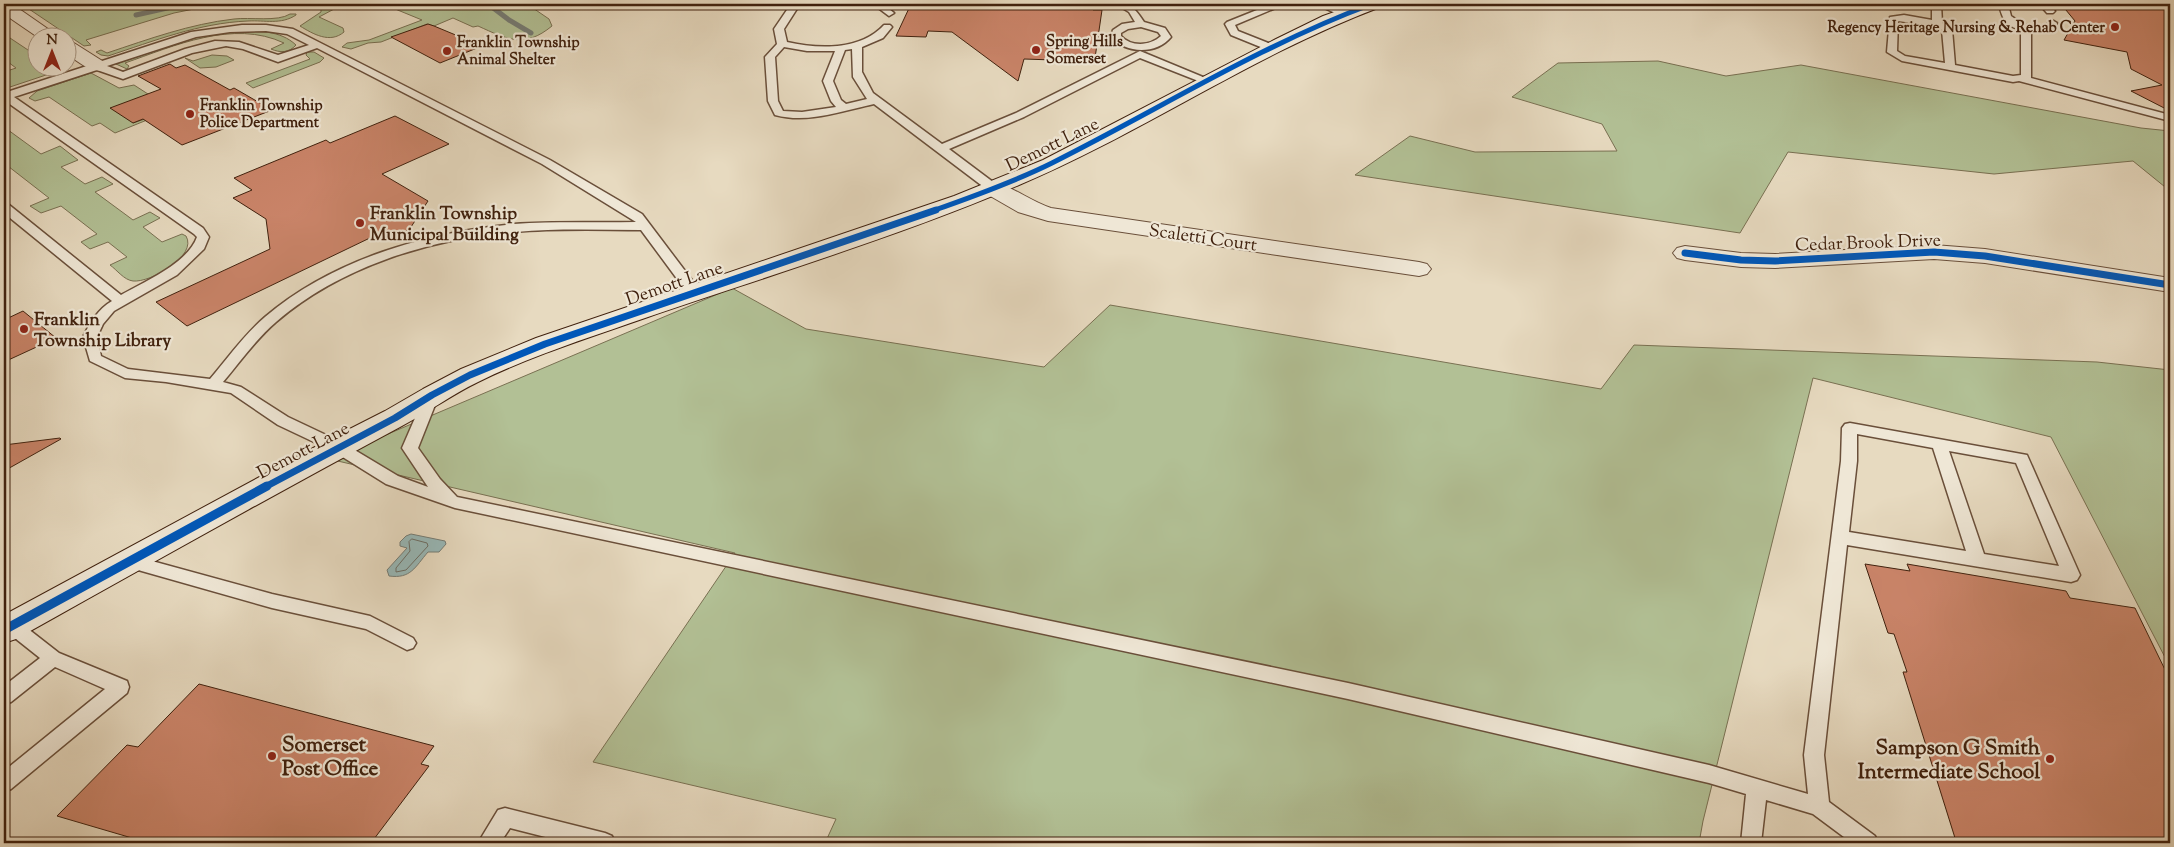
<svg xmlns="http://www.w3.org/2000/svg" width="2174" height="847" font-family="'Sorts Mill Goudy',serif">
<rect width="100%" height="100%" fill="#e7dac0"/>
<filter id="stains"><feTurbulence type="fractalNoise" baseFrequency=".004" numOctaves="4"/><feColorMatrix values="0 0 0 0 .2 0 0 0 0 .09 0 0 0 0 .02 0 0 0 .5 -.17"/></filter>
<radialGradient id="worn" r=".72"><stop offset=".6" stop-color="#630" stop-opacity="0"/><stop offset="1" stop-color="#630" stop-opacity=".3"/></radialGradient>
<!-- green -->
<path fill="#b2c095" stroke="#797052" d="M40 4H219L174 13 86 40 91 45 84 46 23 5Z
M314 4H351L336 8 319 17 343 28 344 32C330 44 313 34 300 26L321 12V9L311 5Z
M383 4H527L549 19 552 26C524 49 507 39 478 26L473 27 453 18 434 26 427 24 381 42 368 43 351 49 342 47 347 43 369 40 422 20Z
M290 14H296V15C281 25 265 20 248 21 199 23 154 41 108 56L101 55 96 52 101 50 107 53C149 39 190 24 234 19 249 17 278 22 290 14Z
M237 31C258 31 280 30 296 45 289 53 280 53 271 49L284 43C233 19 174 46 125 63L129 66 127 69 116 64 195 37Z
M4 34 37 56 38 68H67L4 89V72L16 68 4 59 6 57 4 55Z
M307 52H314L324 58 320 62 253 88 246 83 310 59 306 55Z
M212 55 227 56 234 60 216 67 200 68 185 58 193 61Z
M1658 61 1726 76 1801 65 2141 128 2170 131V191L2133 161 1994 174 1788 152 1740 233 1355 175 1410 136 1475 152 1617 151 1602 124 1512 97 1558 63Z
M91 73 119 88 134 85 148 94 133 123 145 119 147 120 115 133 100 123 92 126 49 97 35 101 29 98 37 91Z
M4 127 41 154 60 146 78 160 61 167 85 184 102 177 113 184 95 192 133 220 150 212 160 218 143 227 162 242 182 234 186 236C198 256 150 283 133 281 124 280 117 270 110 265L127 257 108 242 90 249 81 242 97 234 61 206 41 213 30 206 49 198 4 163Z
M732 288 806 329 1044 367 1110 305 1601 389 1634 345 2097 362 2170 370V667L2051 437 1813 378 1703 821 1699 843H825L836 819 593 762 735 553 329 459Z"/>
<!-- water -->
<path fill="#98b9b9" stroke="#757c75" d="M411 534 445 541 446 544 439 552H428C415 567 411 579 389 576L387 570 407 548 400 546V542L406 536Z"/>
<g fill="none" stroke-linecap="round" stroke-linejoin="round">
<!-- shore -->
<path stroke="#6c6d64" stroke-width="1" d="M412 539 427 543 428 546 406 570 396 572V568L410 551 409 542Z"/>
<!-- stream -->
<path stroke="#757c75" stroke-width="5" d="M488 4 509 20 531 33
M136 15 185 4"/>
</g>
<!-- building -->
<path fill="#ca8469" stroke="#40210e" d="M911 4H1032L1031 6 1094 8 1093 10H1102L1095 58H1084L1083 61 1024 59 1018 81 952 32 928 31 926 37 896 36Z
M2061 4H2170V111L2131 91 2162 85 2131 69 2127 52 2064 40 2075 21Z
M428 24 434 26 482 46 440 63 391 37Z
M170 64 176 68 185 65 230 90 234 88 272 110 182 145 143 119 133 123 110 108 161 89 138 76Z
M395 116 449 144 382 174 428 201 409 230 396 235 374 236 187 326 156 302 270 249 266 219 233 198 252 190 234 178 326 140 330 143Z
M23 311 56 338 4 362V320Z
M60 438 61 439 4 471V445Z
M1865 564 1910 571 1907 564 2066 591 2070 598 2135 608 2170 680V843H1980L1955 838 1903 672H1907L1894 634 1888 633Z
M199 684 434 746 421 764 429 766 371 843H149L57 816 127 745 138 747Z"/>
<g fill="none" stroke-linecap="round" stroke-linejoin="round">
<defs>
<path id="lane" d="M791 4H800L784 29 787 42C818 49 860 51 884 25H890L892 27 883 38 862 47V72L873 93 942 144 1016 113 1140 51 1215 82 1214 84H1206L1140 58 1024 117 949 149 997 185 999 188 997 191H989L874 104C841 111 808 124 775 115L768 101 765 57 777 44 774 29ZM784 47 807 51H835L823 81 831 101 836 107 802 112 783 111 778 101 775 57ZM852 49 853 77 867 99 846 104 841 100 833 81 845 50Z
M873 4H883L894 13 889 16Z
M1116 4C1132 3 1136 10 1144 22L1165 28 1171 37C1156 55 1125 54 1111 36L1113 30 1122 24 1135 22 1129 12ZM1141 27 1158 32 1161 36C1150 46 1131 47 1121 36V33L1128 29Z
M1272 4H1285L1235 25 1238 31 1276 46V50H1268L1231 35 1225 24 1227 22Z
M1315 4H1328L1350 14 1345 17 1342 16Z
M1932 4H1941L1942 23 1952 29 1955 65 2013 76 2021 75V30C2006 26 2002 19 1999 4H2008L2011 16 2024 25 2045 26 2052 20 2057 23 2054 29 2031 32V78L2170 115V121L2019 81 2013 82 1902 61 1887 52 1890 17 1904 15 1932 20ZM1898 21 1934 26 1942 30 1945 63 1905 56 1897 51Z
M2039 4H2048L2055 11 2053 13H2047Z
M242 25H266L293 29 550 160 642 214 701 292 699 295H689L641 230C600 230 558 228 516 232 432 238 341 266 276 322 255 340 240 362 223 382L241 387 288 417 343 443 398 476 428 487 402 448 425 395 427 392H437L439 395 418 448 440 479 457 497 1348 683 1709 765 1808 794 1804 755 1841 461 1842 428 1845 424 1850 423 2027 455 2080 575 2077 580 2071 582 1847 545 1824 755 1829 802 1875 836 1878 843H1852L1813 814 1766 800 1761 843H1741L1746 794 1709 783 1348 699 455 508 386 484 333 451 278 425 231 393 166 382 125 378 90 361 83 337C90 323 98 309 112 301L4 213V203L8 204 121 295C144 282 188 263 197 237L194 234 4 100V93L191 32ZM266 31 287 34 309 45 278 55 239 42 215 41 185 49 123 72 107 66 196 37 230 32ZM226 46 243 49 278 62 317 48 542 164 636 222C595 223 555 221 514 224 428 232 333 259 265 317 244 335 228 358 210 379L128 369 101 356 97 337 103 324 114 311 177 275 204 249 209 237 203 228 14 97 97 70 123 79 192 53ZM1857 434 1933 448 1966 551 1849 532 1857 461ZM1949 451 2016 463 2059 566 1984 554Z
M130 555 272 594 370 616 413 638 416 643 413 648 407 650 366 629 272 608 124 566 122 561 124 556Z
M12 619 18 621 59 653 127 681 129 687 127 693 11 789 4 792V771L105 689 55 667 11 702 4 704V686L40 658 6 631 4 625 6 621Z
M505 808 605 833 612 836 615 843H569L510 828 500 843H478L498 810Z"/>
<path id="street" d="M4 4H12L61 38H39L4 14Z
M68 42 74 43 104 62 106 66 104 70C90 73 79 62 68 55Z
M993 182C1012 186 1030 201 1051 208L1419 262 1427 264 1431 269 1427 274 1419 276 1048 221 1018 212 985 193 982 188 985 183Z
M1934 245 1985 249 2170 278V292L1985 263 1934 259 1775 268 1741 267 1685 260 1677 258 1673 253 1677 248 1685 246 1741 253 1775 254Z"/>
<path id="secondary" d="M1357 4H1381L1378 8C1253 55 1142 133 1019 185 899 236 771 275 648 317 591 337 533 355 478 382 451 395 427 413 400 427 271 496 143 568 16 639L4 643V615L328 440 385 411 423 389 461 369 536 338 954 196 1043 160 1276 39 1323 16Z"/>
</defs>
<!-- lane casing -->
<use href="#lane" stroke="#6a4f3a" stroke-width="3"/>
<!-- street casing -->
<use href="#street" stroke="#6a4f3a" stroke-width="2"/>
<!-- secondary casing -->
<use href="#secondary" stroke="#40210e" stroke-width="2"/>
<!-- lane -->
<use href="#lane" fill="#efe7d6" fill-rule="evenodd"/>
<!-- street -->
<use href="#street" fill="#efe7d6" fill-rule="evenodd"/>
<!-- secondary -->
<use href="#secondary" fill="#efe7d6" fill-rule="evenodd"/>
<defs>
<path id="cycleway-far2" d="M932 211C972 197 1014 182 1052 163 1158 110 1261 45 1372 4"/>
<path id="cycleway-far1" d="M1685 253 1741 260 1775 261 1934 252 1985 256 2170 285
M265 487 395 418 432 395 470 375 545 344 936 210"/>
<path id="cycleway" d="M4 630 267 486"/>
</defs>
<!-- cycleway-far2 casing -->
<use href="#cycleway-far2" stroke="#efe7d6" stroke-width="8"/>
<!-- cycleway-far1 casing -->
<use href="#cycleway-far1" stroke="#efe7d6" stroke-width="10"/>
<!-- cycleway casing -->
<use href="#cycleway" stroke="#efe7d6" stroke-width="12"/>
<!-- cycleway-far2 -->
<use href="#cycleway-far2" stroke="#0057b8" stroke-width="5"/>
<!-- cycleway-far1 -->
<use href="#cycleway-far1" stroke="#0057b8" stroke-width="7"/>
<!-- cycleway -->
<use href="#cycleway" stroke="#0057b8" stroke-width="9"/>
</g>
<!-- markers -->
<g fill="#8f2418" stroke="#efe7d6" stroke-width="2">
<circle cx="2115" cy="27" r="5"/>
<circle cx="1036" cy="50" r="5"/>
<circle cx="447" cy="51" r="5"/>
<circle cx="190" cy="114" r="5"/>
<circle cx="360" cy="223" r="5"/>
<circle cx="24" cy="329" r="5"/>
<circle cx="272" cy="756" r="5"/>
<circle cx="2050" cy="759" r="5"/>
</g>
<g text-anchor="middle" stroke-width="4.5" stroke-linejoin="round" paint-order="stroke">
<!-- far-poi labels -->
<g font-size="15" font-weight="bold" fill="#40210e" stroke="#efe7d6" text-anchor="start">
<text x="2105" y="32" text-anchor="end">Regency Heritage Nursing &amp; Rehab Center</text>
<text x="1046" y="46">Spring Hills<tspan x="1046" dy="17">Somerset</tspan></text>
<text x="457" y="47">Franklin Township<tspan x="457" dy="17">Animal Shelter</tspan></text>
<text x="200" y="110">Franklin Township<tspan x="200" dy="17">Police Department</tspan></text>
</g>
<!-- street labels -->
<g font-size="18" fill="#40210e" stroke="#efe7d6">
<text transform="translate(1052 144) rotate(-26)" y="6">Demott Lane</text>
<text transform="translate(1203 237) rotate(8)" y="6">Scaletti Court</text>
<text transform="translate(1868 242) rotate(-2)" y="6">Cedar Brook Drive</text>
<text transform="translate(674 283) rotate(-19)" y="6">Demott Lane</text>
<text transform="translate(303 450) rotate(-28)" y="6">Demott Lane</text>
</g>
<!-- poi labels -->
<g font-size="18" font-weight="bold" fill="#40210e" stroke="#efe7d6" text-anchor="start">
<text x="370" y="219">Franklin Township<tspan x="370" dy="21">Municipal Building</tspan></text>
<text x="34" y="325">Franklin<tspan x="34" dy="21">Township Library</tspan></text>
</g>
<!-- near-poi labels -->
<g font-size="21" font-weight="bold" fill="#40210e" stroke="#efe7d6" text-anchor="start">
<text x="282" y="751">Somerset<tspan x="282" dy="24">Post Office</tspan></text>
<text x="2040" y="754" text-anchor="end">Sampson G Smith<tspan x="2040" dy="24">Intermediate School</tspan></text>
</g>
</g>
<!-- margin -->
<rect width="2174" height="847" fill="none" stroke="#e7dac0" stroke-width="20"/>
<rect x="5" y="5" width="2164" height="837" fill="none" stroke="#40210e" stroke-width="2.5"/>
<rect x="10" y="10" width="2154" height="827" fill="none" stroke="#40210e"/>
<!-- north arrow -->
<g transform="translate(52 52)"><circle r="24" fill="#efe7d6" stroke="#a99886"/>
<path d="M0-4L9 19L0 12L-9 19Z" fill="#8f2418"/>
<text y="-8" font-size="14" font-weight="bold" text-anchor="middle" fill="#40210e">N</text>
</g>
<rect width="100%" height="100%" filter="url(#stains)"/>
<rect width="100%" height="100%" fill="url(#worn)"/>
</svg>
